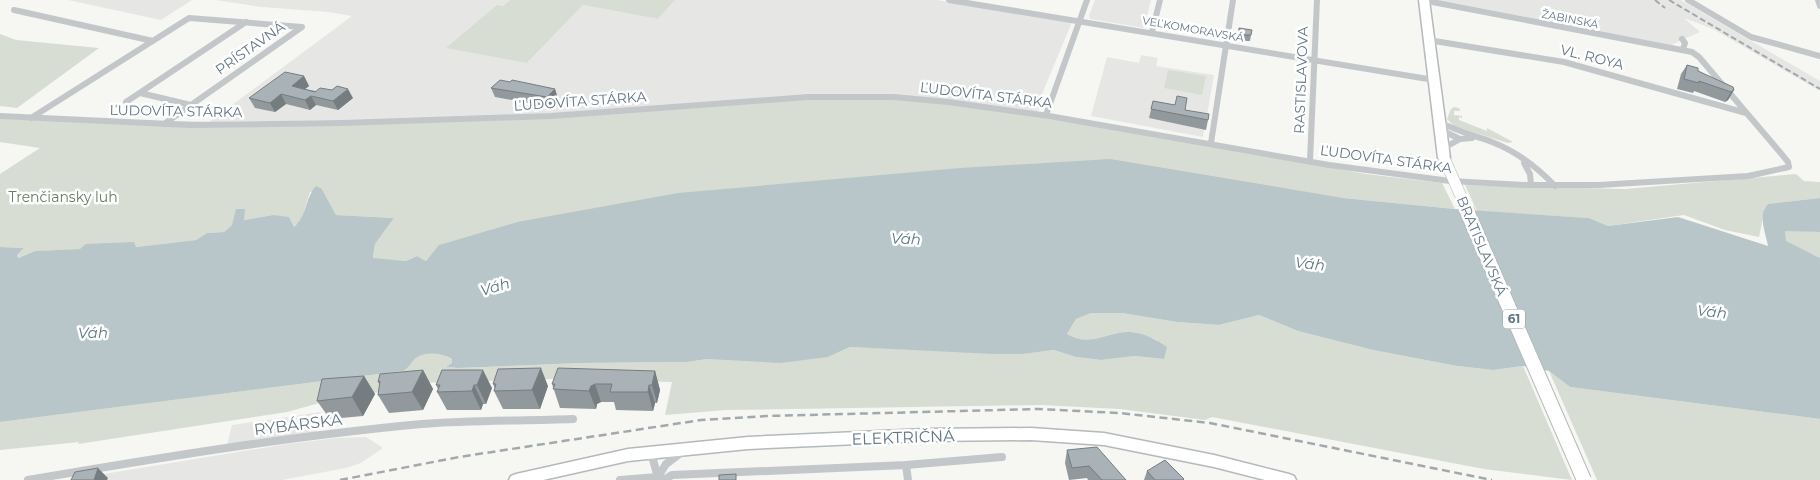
<svg xmlns="http://www.w3.org/2000/svg" width="1820" height="480" font-family="Montserrat,sans-serif">
<rect width="100%" height="100%" fill="#f6f6f2"/>
<!-- built -->
<path fill="#e6e7e5" d="M68 0H192L161 20Z
M216 0H510L503 6 527 63 583 5 658 19 675 0H937L1072 22 1040 99 1038 117H566L209 122 352 16 329 12 261 7Z
M1095 0H1151L1144 28 1090 19 1089 16Z
M1439 0H1681L1820 81V91L1713 29 1684 18 1700 32 1671 45Z
M1141 55 1158 58 1156 66 1214 75 1203 137 1091 116 1107 57 1139 63Z
M321 412 316 435 226 449 232 425Z
M366 437 383 448 361 463 346 468 282 480H67L287 444 337 438Z"/>
<!-- green -->
<path fill="#d7ddd3" d="M510 0H675L658 19 583 5 527 63 446 48 497 5 503 6Z
M0 34 16 40 99 48 17 108 0 106Z
M1168 70 1206 76 1202 95 1164 88Z
M821 99 900 100 960 105 1141 133 1366 174 1442 183 1455 209 1343 198 517 222 440 245 426 261 417 256 406 261 373 259 375 244 394 218 336 215 322 189 310 192 301 221 293 227 290 222 273 215 244 220 232 225 224 232 207 233 196 240 136 247 35 251 17 258V255L24 248 0 247V174L40 148 0 142V117L348 125Z
M1454 107 1459 108 1460 111H1454V115L1462 116V118L1459 117V120L1487 131V128L1513 142 1508 143 1454 126 1447 119 1451 109Z
M1796 174 1804 181 1820 182V198L1768 204 1765 207 1759 237 1725 230 1684 215 1608 226 1589 218 1477 211 1465 185 1625 189Z
M1785 230 1820 232V258L1785 241Z
M1091 313H1122L1177 322 1219 325 1259 315 1298 331 1373 350 1457 366 1493 370 1523 366 1572 480 1484 469 1212 417 1205 420 1120 409 1041 405 726 410 665 415 672 382 551 379 420 383 382 392 352 394 287 412 78 444 79 442 0 450V422L403 371C409 368 409 365 414 360 423 351 442 353 452 359V363L447 367 458 368 581 363 686 362 708 359 828 357 850 347 1023 354 1054 350 1076 357 1101 360 1135 356 1164 359 1157 340C1149 337 1140 333 1131 332 1107 331 1089 348 1067 334L1076 319Z
M1549 371 1570 387 1820 419V480H1597Z"/>
<!-- water -->
<path fill="#b8c6c9" d="M1110 159 1343 198 1455 209 1589 218 1608 226 1678 217 1768 246C1766 233 1757 215 1768 204L1820 198V232L1785 231 1786 241 1820 258V419L1570 387 1549 371 1523 366 1493 370 1457 366 1373 350 1298 331 1259 315 1219 325 1177 322 1122 313H1091L1076 319 1067 334C1090 348 1107 331 1131 332 1144 333 1157 340 1167 347L1164 359 1135 356 1101 360 1076 357 1054 350 1023 354H994L850 347 828 357 780 363 708 359 686 362 581 363 458 368 446 367 452 363V359C442 353 423 351 414 360 409 365 409 368 403 371L0 422V247L24 248 17 255 18 258 35 251 80 249 86 244 134 242 136 247 196 240 207 233 224 232 232 225 236 209H245L244 220 273 215 289 217 294 227C307 216 305 198 316 186L322 189 336 215 394 218 375 244 373 258 406 261 417 256 426 261 439 245 517 222 678 193 960 168Z"/>
<g fill="none" stroke-linecap="round" stroke-linejoin="round">
<defs>
<path id="secondary" d="M1031 428 1104 433 1214 455 1289 474 1294 476 1296 480H1265L1214 467 1104 445 1031 440 926 441 748 449 628 461 543 480H509L511 476 516 474 628 449 748 437 926 429Z"/>
<path id="primary" d="M1419 0H1429L1450 158 1444 162 1438 158Z"/>
</defs>
<!-- secondary casing -->
<use href="#secondary" stroke="#b3b9bd" stroke-width="3"/>
<!-- primary casing -->
<use href="#primary" stroke="#b4b9bc" stroke-width="3"/>
<!-- street-far1 -->
<path stroke="#c3c7ca" stroke-width="6" d="M949 0 1434 80
M1688 0 1751 37 1820 56
M1818 0 1820 6
M14 10 153 41
M1152 32 1160 0
M1682 39 1685 43 1683 49
M1428 40 1564 62 1746 113
M140 93 191 105
M126 102 246 22
M1046 115 1087 0
M0 116 190 125 342 123 551 116 808 97H894L948 102 1049 116 1329 165 1450 181 1524 185H1599L1748 176 1789 167 1788 162 1779 151 1699 57 1692 52 1422 0
M31 118 189 18 302 27 164 124
M1438 121C1455 131 1474 135 1492 142 1515 151 1538 168 1555 186
M1439 129 1460 139
M1211 143 1233 0
M1442 149 1460 139 1472 138
M1310 161 1317 0
M1524 163 1530 174 1531 185"/>
<!-- street -->
<path stroke="#c3c7ca" stroke-width="8" d="M651 452 658 478
M906 465 908 480
M658 477 666 464 682 452
M28 480C158 458 290 436 422 424 472 420 523 421 573 419
M620 480 658 477
M664 480 672 475 906 465 1002 457"/>
<!-- secondary -->
<use href="#secondary" fill="#fff" fill-rule="evenodd"/>
<!-- primary -->
<use href="#primary" fill="#fff" fill-rule="evenodd"/>
<!-- rail-far1 -->
<path stroke="#a1a9ae" stroke-width="2" stroke-dasharray="6 3" stroke-linecap="butt" d="M1655 0 1665 8
M1669 0 1820 89"/>
<!-- rail -->
<path stroke="#a1a9ae" stroke-width="2.5" stroke-dasharray="8 4.5" stroke-linecap="butt" d="M340 480 459 457 701 420 767 416 1038 409 1119 413 1210 423 1492 480"/>
<defs>
<path id="primary-bridge-far1" d="M1444 158 1467 210"/>
<path id="primary-bridge" d="M1466 209 1584 480"/>
</defs>
<!-- primary-bridge-far1 casing -->
<use href="#primary-bridge-far1" stroke="#b4b9bc" stroke-width="12" stroke-linecap="butt"/>
<!-- primary-bridge casing -->
<use href="#primary-bridge" stroke="#b4b9bc" stroke-width="16" stroke-linecap="butt"/>
<!-- primary-bridge-far1 -->
<use href="#primary-bridge-far1" stroke="#fff" stroke-width="11"/>
<!-- primary-bridge -->
<use href="#primary-bridge" stroke="#fff" stroke-width="14"/>
</g>
<!-- wall -->
<path fill="#91999d" d="M1239 28 1251 35 1250 41H1238V34Z
M1687 65 1698 71 1734 90 1728 100 1725 102 1694 91 1693 93 1677 89 1681 74Z
M304 76 309 86 305 89 353 98 338 110 316 105 310 110 286 104 275 112 255 108 249 98Z
M510 82 555 89 558 99 550 107 495 97 491 88Z
M1153 101 1185 110 1208 120 1206 130 1149 118Z
M423 370 433 389 423 410 389 413 378 395 380 385 378 382Z
M442 370 492 388 486 404H483L481 410H447L437 392 438 389 436 385Z
M655 371 660 390 657 403H655L653 411 616 410 614 402H601L597 404 596 409 560 408 552 384Z
M364 376 375 394 363 416 330 419 317 401Z
M493 384 548 386 540 409H503L494 391 495 389Z
M1067 450 1126 480H1088L1087 478 1069 480 1065 463Z
M1147 471 1183 480H1144Z"/>
<!-- shaded-wall -->
<path fill="#767d80" d="M304 76 309 86 297 95 292 86Z
M348 89 353 98 338 110 333 101Z
M555 89 558 99 550 107 547 97Z
M1734 90 1728 100 1725 102 1731 92Z
M281 94 286 104 275 112 270 103Z
M311 96 316 105 310 110 305 100Z
M541 368 548 386 540 409 532 390Z
M423 370 433 389 423 410 412 392Z
M483 370 492 388 486 404 477 385Z
M655 371 660 390 657 403 652 385Z
M364 376 375 394 363 416 352 397Z
M595 384 601 402 597 404 596 409 589 391 591 386Z
M474 385 483 404 481 410 472 391Z
M649 385 655 403 653 411 648 392Z
M98 468 108 478 107 480H94Z"/>
<!-- building -->
<path fill="#a9b2b7" stroke="#767d80" d="M1239 28 1252 30 1251 35H1239Z
M1687 65 1698 68V71L1733 87 1734 90 1731 92 1699 81V83L1684 79Z
M285 72 304 76 292 86 315 92 320 88 332 90 337 86 348 89 333 101 311 96 305 100 281 94 270 103 249 98Z
M500 80 510 82 512 80 555 89 547 97 491 88Z
M1177 96 1187 98 1185 110 1209 114 1208 120 1151 109 1153 101 1175 105Z
M541 368 532 390 494 391 496 384H493L498 369Z
M558 368 655 371 652 385H649L648 392H610L612 384H595L591 386 589 391 553 389 555 384H552Z
M423 370 412 392 378 395 380 381 378 382 380 374Z
M442 370H483L477 385H474L472 391 437 392 440 385H436Z
M364 376 352 397 317 401 322 379Z
M1097 447 1126 480H1102L1089 466 1072 468 1067 450Z
M1165 460 1184 479 1183 480H1155L1147 471Z
M98 468 94 480H71L75 472Z
M736 474V480H719V475Z"/>
<g text-anchor="middle" stroke-width="5" stroke-linejoin="round" paint-order="stroke">
<!-- far-street labels -->
<g font-size="11" fill="#637785" stroke="#fff">
<text transform="translate(1570 19) rotate(11)" y="4">ŽABINSKÁ</text>
<text transform="translate(1193 29) rotate(10)" y="4">VEĽKOMORAVSKÁ</text>
</g>
<!-- shield labels -->
<rect fill="#fff" stroke="#92a0aa" stroke-width="1" x="1503" y="309.5" width="22" height="19" rx="4"/>
<g font-size="12" font-weight="bold" fill="#637785">
<text x="1514" y="323">61</text>
</g>
<!-- street labels -->
<g font-size="14" fill="#637785" stroke="#fff">
<text transform="translate(250 48) rotate(-35)" y="5">PRÍSTAVNÁ</text>
<text transform="translate(1592 57) rotate(14)" y="5">VL. ROYA</text>
<text transform="translate(1301 80) rotate(-88)" y="5">RASTISLAVOVA</text>
<text transform="translate(986 95) rotate(7)" y="5">ĽUDOVÍTA STÁRKA</text>
<text transform="translate(580 101) rotate(-4)" y="5">ĽUDOVÍTA STÁRKA</text>
<text transform="translate(176 111) rotate(1)" y="5">ĽUDOVÍTA STÁRKA</text>
<text transform="translate(1386 159) rotate(8)" y="5">ĽUDOVÍTA STÁRKA</text>
<text transform="translate(1482 246) rotate(67)" y="5">BRATISLAVSKÁ</text>
</g>
<!-- park labels -->
<g font-size="14" fill="#687b63" stroke="#fff">
<text x="63" y="202">Trenčiansky luh</text>
</g>
<!-- water labels -->
<g font-size="15" font-style="italic" fill="#5f7981" stroke="#fff">
<text transform="translate(906 239) rotate(3)" y="5">Váh</text>
<text transform="translate(1310 264) rotate(7)" y="5">Váh</text>
<text transform="translate(495 287) rotate(-16)" y="5">Váh</text>
<text transform="translate(1712 312) rotate(7)" y="5">Váh</text>
<text transform="translate(93 333) rotate(-1)" y="5">Váh</text>
</g>
<!-- near-street labels -->
<g font-size="16" fill="#637785" stroke="#fff">
<text transform="translate(298 424) rotate(-7)" y="6">RYBÁRSKA</text>
<text transform="translate(903 437) rotate(-2)" y="6">ELEKTRIČNÁ</text>
</g>
</g>
</svg>
